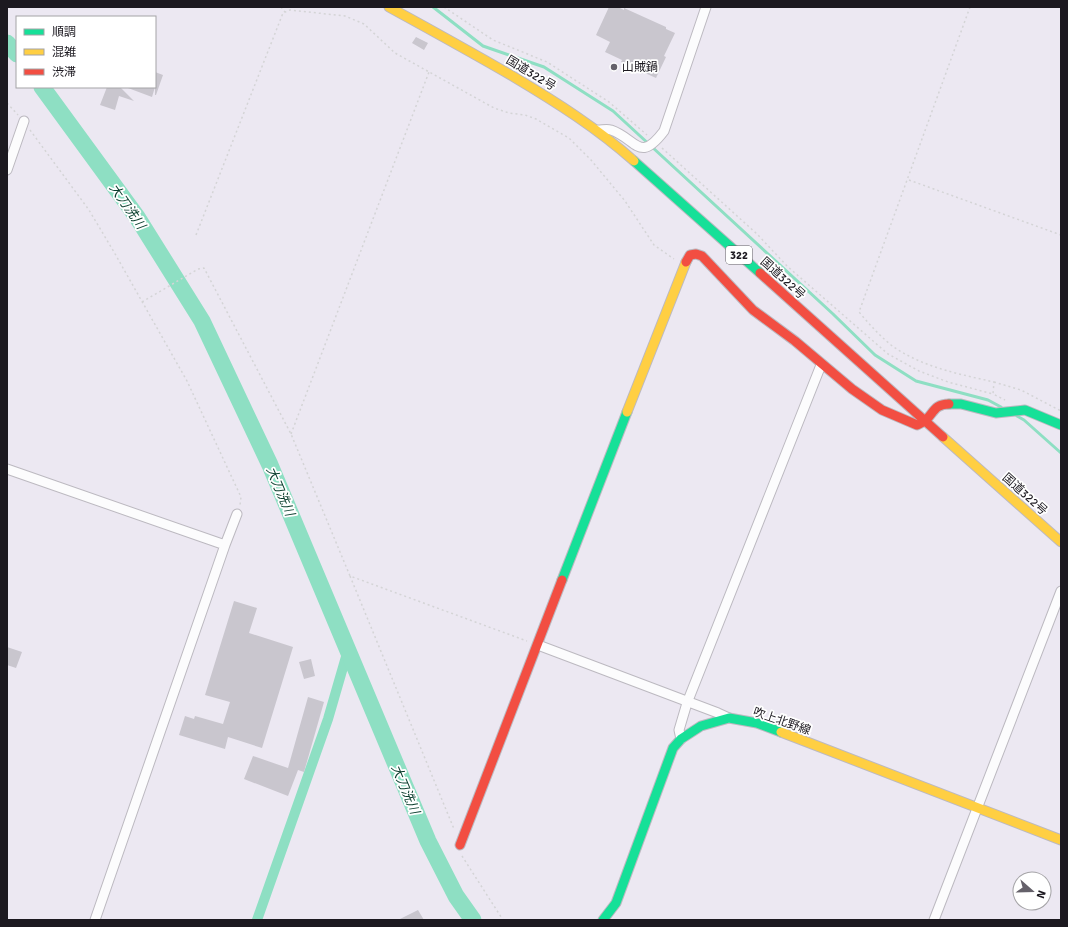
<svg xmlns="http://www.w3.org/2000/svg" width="1068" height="927" font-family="Signika,'Noto Sans JP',sans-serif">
<rect width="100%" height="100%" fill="#ece8f2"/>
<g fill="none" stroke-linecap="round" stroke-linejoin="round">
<!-- stream -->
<path stroke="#8edfc3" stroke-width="3" d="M433 7 483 46 544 67 613 111 833 314 875 355 916 381 988 400 1001 407
M1017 416 1024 420 1061 453"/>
<!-- canal -->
<path stroke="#8edfc3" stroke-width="10" d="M257 920 328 719 348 650"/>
<!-- river -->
<path stroke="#8edfc3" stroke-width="17" d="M7 43 17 54
M42 87 137 217 202 321 270 465 428 841 456 896 473 920"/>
</g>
<!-- building -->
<path fill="#c9c6ce" d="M609 7H618L624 10V8L666 27V29L675 33 664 56 666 57 656 78 621 62 622 60 605 52 610 42 596 35Z
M416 37 428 43 424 50 412 43Z
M155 72 163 75 156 95H155Z
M107 87H120L134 101 119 96 115 110 100 105Z
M128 87H155L152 97 128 88Z
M234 601 257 608 249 633 293 647 262 748 228 737 225 749 179 735 185 716 194 719 195 716 223 724 230 702 205 695Z
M7 647 22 652 16 668 7 665Z
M311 659 315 676 304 679 299 662Z
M308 697 324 702 304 772 298 770 288 796 244 779 253 756 288 768Z
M418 910 424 920H398Z"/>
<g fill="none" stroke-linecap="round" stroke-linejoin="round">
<defs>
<path id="street" d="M598 130C602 130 607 129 611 130 637 139 639 164 664 131L706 7
M7 170 24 121
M7 469 225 545
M538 645 718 713 729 718
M681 739 679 730 687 703 821 365
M95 920 225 545 237 514
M934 920 1061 591"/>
<path id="fast" d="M634 161 760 273
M949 404H961L996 413 1025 410 1061 425
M562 580 627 412
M603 920 616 903 673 748 681 739 701 726 729 718 757 723 781 732"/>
<path id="slow" d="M389 7C431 30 473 53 514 77 556 102 597 128 634 161
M627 412 686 262
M943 437 1061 542
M781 732 1061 840"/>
<path id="jam" d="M686 262 690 255 696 254 702 256 753 310 795 341 852 389 882 410 917 425C920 424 923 422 926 420 934 412 935 404 949 404
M760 273 943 437
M460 845 562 580"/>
</defs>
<!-- street casing -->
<use href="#street" stroke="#bcb9c0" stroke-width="11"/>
<!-- fast casing -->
<use href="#fast" stroke="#bcb9c0" stroke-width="11"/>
<!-- slow casing -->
<use href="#slow" stroke="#bcb9c0" stroke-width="11"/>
<!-- jam casing -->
<use href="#jam" stroke="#bcb9c0" stroke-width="11"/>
<!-- path -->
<path stroke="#d4d4d6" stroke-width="1.5" stroke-dasharray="2 3" stroke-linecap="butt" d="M281 7 285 12
M444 7 493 40 547 62 609 102 647 135
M970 7 859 312C869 324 879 335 891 345 921 367 959 374 994 382L993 394 1005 400
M7 103 18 115
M30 130 89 210 114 252 187 381 241 497 240 505
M662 148 757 234 787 266 888 354 919 371 948 382 993 394
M909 180 1061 235
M196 235 283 13 290 10 345 16 364 24 395 53 494 108 509 113 525 115 536 119 569 138 591 160 625 201 654 245 674 259
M142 302 198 269 204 268 291 434 350 576 527 641
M994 382 1021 390 1061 411
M291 434 429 72
M350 576 454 829
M462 856 503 920"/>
<!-- street -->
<use href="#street" stroke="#fcfcfd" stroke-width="9"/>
<!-- fast -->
<use href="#fast" stroke="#16e098" stroke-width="9"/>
<!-- slow -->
<use href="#slow" stroke="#ffcf43" stroke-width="9"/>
<!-- jam -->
<use href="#jam" stroke="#f24e42" stroke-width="9"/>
</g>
<!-- markers -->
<circle fill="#65616a" stroke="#fff" stroke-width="1.5" cx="614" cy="67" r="4"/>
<g text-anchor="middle" stroke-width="3.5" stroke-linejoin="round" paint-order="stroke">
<!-- shield labels -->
<rect fill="#fff" stroke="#605e63" stroke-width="1" x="726" y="246" width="26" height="18" rx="3"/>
<g font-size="11" font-weight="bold" fill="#1c1920">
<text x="739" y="259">322</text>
</g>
<!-- poi labels -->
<g font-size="12" fill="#1c1920" stroke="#fff" text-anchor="start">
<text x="622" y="71">山賊鍋</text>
</g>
<!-- street labels -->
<g font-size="12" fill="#1c1920" stroke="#fff">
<text transform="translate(531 73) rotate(31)" y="4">国道322号</text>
<text transform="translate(783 278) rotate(42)" y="4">国道322号</text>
<text transform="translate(1025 494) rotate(42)" y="4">国道322号</text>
<text transform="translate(782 721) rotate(19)" y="4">吹上北野線</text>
</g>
<!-- water labels -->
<g font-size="13" font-style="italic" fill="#073c2b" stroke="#fff">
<text transform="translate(128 206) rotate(55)" y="5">大刀洗川</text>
<text transform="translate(281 491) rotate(67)" y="5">大刀洗川</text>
<text transform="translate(406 789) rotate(67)" y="5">大刀洗川</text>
</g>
</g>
<!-- border -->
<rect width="1068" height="927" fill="none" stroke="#1c1920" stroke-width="16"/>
<!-- legend -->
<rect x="16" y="16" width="140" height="72" fill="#ffffff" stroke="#a4a3a6"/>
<rect x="24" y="29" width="20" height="6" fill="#16e098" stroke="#a4a3a6"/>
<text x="52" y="36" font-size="12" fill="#1c1920">順調</text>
<rect x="24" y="49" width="20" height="6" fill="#ffcf43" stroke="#a4a3a6"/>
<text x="52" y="56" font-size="12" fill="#1c1920">混雑</text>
<rect x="24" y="69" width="20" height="6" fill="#f24e42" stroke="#a4a3a6"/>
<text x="52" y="76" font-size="12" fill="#1c1920">渋滞</text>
<!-- north arrow -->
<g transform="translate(1032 891) rotate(110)"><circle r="19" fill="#ffffff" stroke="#a4a3a6"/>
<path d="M0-3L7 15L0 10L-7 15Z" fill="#65616a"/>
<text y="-6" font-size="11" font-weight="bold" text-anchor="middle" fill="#1c1920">N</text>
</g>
</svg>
